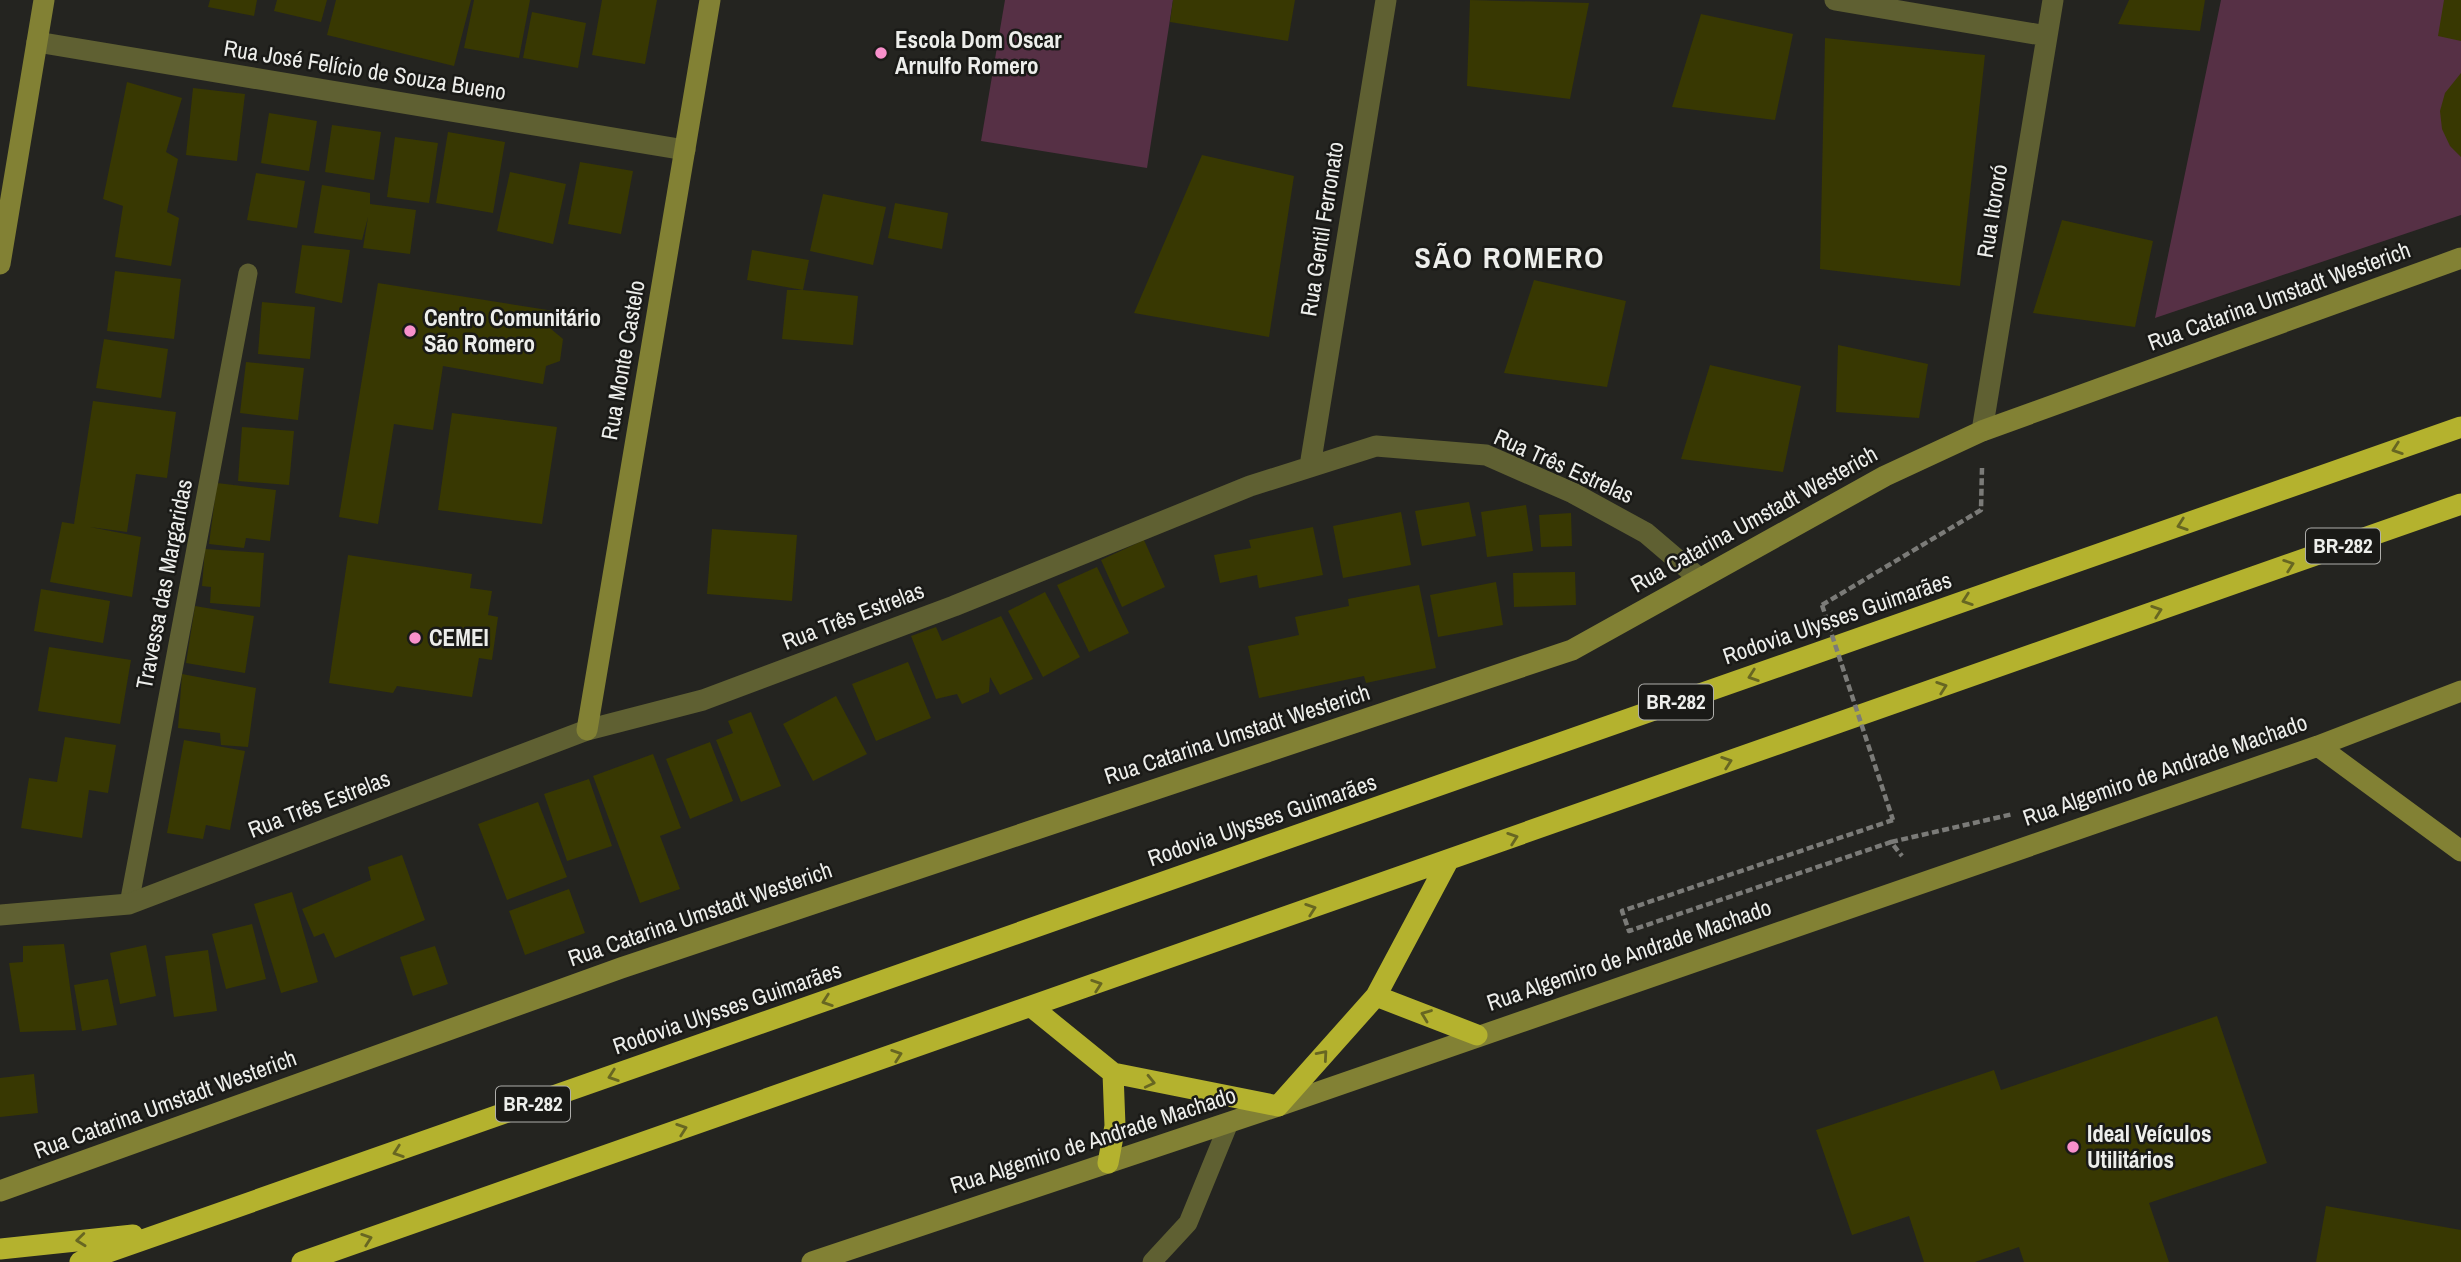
<svg xmlns="http://www.w3.org/2000/svg" width="2461" height="1262" font-family="'Archivo Narrow',sans-serif">
<rect width="100%" height="100%" fill="#242420"/>
<!-- green -->
<path fill="#563045" d="M1005 0H1173L1147 168 981 141Z
M2221 0H2461V215L2155 318Z"/>
<!-- building -->
<path fill="#383802" d="M210 0H257L254 16 208 7Z
M277 0H327L321 22 274 11Z
M336 0H471L454 66 327 35Z
M474 0H530L519 58 464 48Z
M602 0H657L645 64 592 55Z
M1173 0H1295L1288 41 1170 22Z
M1470 0 1589 3 1570 99 1467 86Z
M2129 0H2205L2200 31 2118 24Z
M2444 0H2461V41L2438 36Z
M532 12 586 23 578 68 523 58Z
M1701 14 1793 34 1775 120 1672 107Z
M1825 38 1985 55 1960 286 1820 269Z
M2461 73V157L2450 146 2442 129 2440 111 2445 93Z
M127 82 182 98 166 152 178 159 167 212 179 218 171 266 115 257 123 206 103 199Z
M193 88 245 94 237 161 186 155Z
M269 113 317 121 309 171 261 163Z
M332 125 381 132 374 180 325 172Z
M448 132 505 142 493 213 436 203Z
M395 137 438 143 429 203 387 197Z
M1202 155 1294 176 1269 337 1134 313Z
M580 162 633 171 621 234 568 224Z
M510 172 566 184 553 244 497 231Z
M256 173 305 181 297 228 247 220Z
M322 185 370 193V204L416 210 410 254 363 248 368 217 362 240 314 233Z
M823 194 886 207 873 265 810 251Z
M895 203 948 213 942 249 888 238Z
M2062 220 2153 241 2135 327 2033 313Z
M302 245 350 250 342 303 295 293Z
M752 250 809 260 803 290 858 296 853 345 782 339 787 290H803L747 280Z
M115 271 181 279 174 339 107 331Z
M1534 280 1626 301 1607 387 1504 373Z
M378 283 554 311 551 329 563 339 560 361 546 366 543 384 443 366 433 430 394 424 378 524 339 517Z
M262 302 315 307 310 359 258 354Z
M104 339 168 349 161 398 96 388Z
M1838 345 1928 364 1919 418 1836 412Z
M246 362 304 368 298 420 240 413Z
M1710 365 1801 386 1783 472 1681 459Z
M93 401 176 412 167 478 136 474 127 532 90 527 141 537 132 597 50 582 62 522 74 524Z
M452 413 557 427 542 524 438 510Z
M242 427 294 431 289 485 238 481Z
M217 483 276 490 270 541 246 538 244 548 209 544Z
M1469 502 1476 536 1422 546 1415 511Z
M1526 505 1533 551 1487 557 1481 512Z
M1401 512 1411 565 1343 578 1333 526Z
M1571 513 1572 546 1541 547 1539 515Z
M1313 527 1323 575 1259 588 1257 575 1220 583 1214 555 1251 548 1249 540Z
M712 529 797 535 792 601 707 594Z
M1144 540 1165 587 1122 607 1101 560Z
M205 549 264 553 260 607 210 603 211 587 202 586Z
M348 555 472 574 470 588 492 591 488 615 498 617 492 660 479 658 472 697 397 686 393 693 329 683Z
M1097 567 1129 633 1089 652 1057 585Z
M1575 572 1576 605 1514 607 1513 573Z
M1496 582 1503 625 1438 637 1430 595Z
M1419 585 1436 668 1366 683 1364 676 1259 698 1248 646 1299 635 1295 617 1349 606 1348 599Z
M41 589 110 601 103 643 34 631Z
M1045 592 1080 657 1043 677 1008 611Z
M195 606 254 616 245 673 186 663Z
M1001 616 1033 679 1000 695 990 677 989 692 962 704 957 694 936 699 911 636 936 627 942 641Z
M49 647 131 660 120 724 38 711Z
M908 662 931 718 876 741 852 684Z
M182 674 256 688 248 747 221 745 220 733 178 728Z
M836 696 867 754 813 781 783 724Z
M751 712 781 786 741 802 716 740 733 733 728 721Z
M65 737 116 745 108 793 89 790 82 838 21 828 29 778 57 782Z
M184 740 245 751 230 830 206 825 203 839 167 833Z
M710 742 733 801 690 819 666 759Z
M653 754 681 828 660 836 680 889 640 903 593 776Z
M589 779 612 846 567 861 544 794Z
M538 802 567 877 507 900 478 824Z
M402 855 425 920 335 958 324 933 314 937 302 909 371 880 368 867Z
M569 889 585 933 525 955 509 911Z
M292 892 318 982 281 993 254 904Z
M252 924 266 979 226 989 212 934Z
M64 944 76 1030 20 1032 9 963 23 962V946Z
M146 945 156 996 120 1004 110 953Z
M435 946 448 984 413 996 400 957Z
M208 950 217 1011 174 1017 165 956Z
M108 979 117 1025 82 1031 74 985Z
M2217 1016 2267 1163 2149 1203 2169 1262H2024L2019 1247 1975 1262H1924L1909 1216 1852 1235 1816 1130 1994 1070 2001 1090Z
M34 1074 38 1113 0 1117V1078Z
M2326 1206 2461 1230V1262H2316Z"/>
<g fill="none" stroke-linecap="round" stroke-linejoin="round">
<!-- path -->
<path stroke="#7b7b78" stroke-width="4.5" stroke-dasharray="7 3.5" stroke-linecap="butt" d="M1822 605 1981 510 1982 468
M1893 820 1622 911 1629 931 1891 842 1902 856
M1891 842 2013 814"/>
<!-- lane -->
<path stroke="#5f6032" stroke-width="19" d="M129 904 248 273
M1152 1262 1188 1223 1229 1123"/>
<!-- street -->
<path stroke="#5f6032" stroke-width="21" d="M1835 0 2047 36
M37 42 685 150
M1982 431 2053 0
M1310 466 1386 0
M0 915 129 904 587 730 703 700 954 606 1250 486 1376 446 1486 455 1573 493 1646 533 1700 579"/>
<!-- secondary -->
<path stroke="#828134" stroke-width="21" d="M0 264 44 0
M587 730 710 0
M2318 746 2461 851
M0 1191 621 968 1572 650 1885 476 1982 431 2461 258
M812 1262 1278 1106 2318 746 2461 691"/>
<!-- highway -->
<path stroke="#b4b22e" stroke-width="21" d="M1376 996 1477 1035
M1033 1008 1113 1073 1278 1106 1376 996 1448 861
M1108 1163 1115 1126 1113 1073
M0 1249 133 1235
M80 1262 2461 427
M302 1262 2461 504"/>
<!-- path-bridge -->
<path stroke="#7b7b78" stroke-width="4.5" stroke-dasharray="7 3.5" stroke-linecap="butt" d="M1822 605 1893 820"/>
</g>
<!-- one-way arrows -->
<defs><path id="oneway-chevron" d="M-2-3.5L2.5 0L-2 3.5" fill="none" stroke-width="1.6" stroke-linecap="round" stroke-linejoin="round" transform="scale(1.75)"/></defs>
<g stroke="#676622">
<use href="#oneway-chevron" transform="translate(2397 449) rotate(161)"/>
<use href="#oneway-chevron" transform="translate(2182 525) rotate(161)"/>
<use href="#oneway-chevron" transform="translate(2289 565) rotate(-19)"/>
<use href="#oneway-chevron" transform="translate(1967 600) rotate(161)"/>
<use href="#oneway-chevron" transform="translate(2157 611) rotate(-19)"/>
<use href="#oneway-chevron" transform="translate(1753 676) rotate(161)"/>
<use href="#oneway-chevron" transform="translate(1942 687) rotate(-19)"/>
<use href="#oneway-chevron" transform="translate(1727 762) rotate(-19)"/>
<use href="#oneway-chevron" transform="translate(1513 838) rotate(-19)"/>
<use href="#oneway-chevron" transform="translate(1311 909) rotate(-19)"/>
<use href="#oneway-chevron" transform="translate(1097 985) rotate(-19)"/>
<use href="#oneway-chevron" transform="translate(827 1001) rotate(161)"/>
<use href="#oneway-chevron" transform="translate(1426 1015) rotate(-159)"/>
<use href="#oneway-chevron" transform="translate(897 1055) rotate(-19)"/>
<use href="#oneway-chevron" transform="translate(1323 1055) rotate(-49)"/>
<use href="#oneway-chevron" transform="translate(613 1076) rotate(161)"/>
<use href="#oneway-chevron" transform="translate(1150 1082) rotate(13)"/>
<use href="#oneway-chevron" transform="translate(682 1129) rotate(-19)"/>
<use href="#oneway-chevron" transform="translate(398 1152) rotate(161)"/>
<use href="#oneway-chevron" transform="translate(367 1239) rotate(-19)"/>
<use href="#oneway-chevron" transform="translate(81 1240) rotate(174)"/>
</g>
<!-- markers -->
<g fill="#f890cb" stroke="#1a1a17" stroke-width="2.5">
<circle cx="881" cy="53" r="7"/>
<circle cx="410" cy="331" r="7"/>
<circle cx="415" cy="638" r="7"/>
<circle cx="2073" cy="1147" r="7"/>
</g>
<g text-anchor="middle" stroke-width="5" stroke-linejoin="round" paint-order="stroke">
<!-- shield labels -->
<g fill="#1a1a17" stroke="#aeaeab" stroke-width="2">
<rect x="2306" y="528.5" width="74" height="35" rx="5"/>
<rect x="1639" y="684.5" width="74" height="35" rx="5"/>
<rect x="496" y="1086.5" width="74" height="35" rx="5"/>
</g>
<g font-size="21" font-weight="bold" fill="#edeeeb">
<text x="2343" y="553">BR-282</text>
<text x="1676" y="709">BR-282</text>
<text x="533" y="1111">BR-282</text>
</g>
<!-- poi labels -->
<g font-size="23" font-weight="bold" fill="#edeeeb" stroke="#1a1a17" text-anchor="start">
<text x="895" y="48">Escola Dom Oscar<tspan x="895" dy="26">Arnulfo Romero</tspan></text>
<text x="424" y="326">Centro Comunitário<tspan x="424" dy="26">São Romero</tspan></text>
<text x="429" y="646">CEMEI</text>
<text x="2087" y="1142">Ideal Veículos<tspan x="2087" dy="26">Utilitários</tspan></text>
</g>
<!-- street labels -->
<g font-size="23" fill="#edeeeb" stroke="#1a1a17">
<text transform="translate(365 70) rotate(9)" y="8">Rua José Felício de Souza Bueno</text>
<text transform="translate(1992 211) rotate(-81)" y="8">Rua Itororó</text>
<text transform="translate(1322 229) rotate(-81)" y="8">Rua Gentil Ferronato</text>
<text transform="translate(2279 296) rotate(-20)" y="8">Rua Catarina Umstadt Westerich</text>
<text transform="translate(623 360) rotate(-80)" y="8">Rua Monte Castelo</text>
<text transform="translate(1564 466) rotate(24)" y="8">Rua Três Estrelas</text>
<text transform="translate(1754 519) rotate(-29)" y="8">Rua Catarina Umstadt Westerich</text>
<text transform="translate(164 584) rotate(-79)" y="8">Travessa das Margaridas</text>
<text transform="translate(853 616) rotate(-21)" y="8">Rua Três Estrelas</text>
<text transform="translate(1837 618) rotate(-19)" y="8">Rodovia Ulysses Guimarães</text>
<text transform="translate(1237 734) rotate(-18)" y="8">Rua Catarina Umstadt Westerich</text>
<text transform="translate(2165 770) rotate(-19)" y="8">Rua Algemiro de Andrade Machado</text>
<text transform="translate(319 804) rotate(-21)" y="8">Rua Três Estrelas</text>
<text transform="translate(1262 820) rotate(-19)" y="8">Rodovia Ulysses Guimarães</text>
<text transform="translate(700 914) rotate(-19)" y="8">Rua Catarina Umstadt Westerich</text>
<text transform="translate(1629 955) rotate(-19)" y="8">Rua Algemiro de Andrade Machado</text>
<text transform="translate(727 1008) rotate(-19)" y="8">Rodovia Ulysses Guimarães</text>
<text transform="translate(165 1104) rotate(-20)" y="8">Rua Catarina Umstadt Westerich</text>
<text transform="translate(1093 1140) rotate(-18)" y="8">Rua Algemiro de Andrade Machado</text>
</g>
<!-- district labels -->
<g font-size="30" font-weight="bold" letter-spacing="2" fill="#edeeeb" stroke="#1a1a17">
<text x="1510" y="268">SÃO ROMERO</text>
</g>
</g>
</svg>
